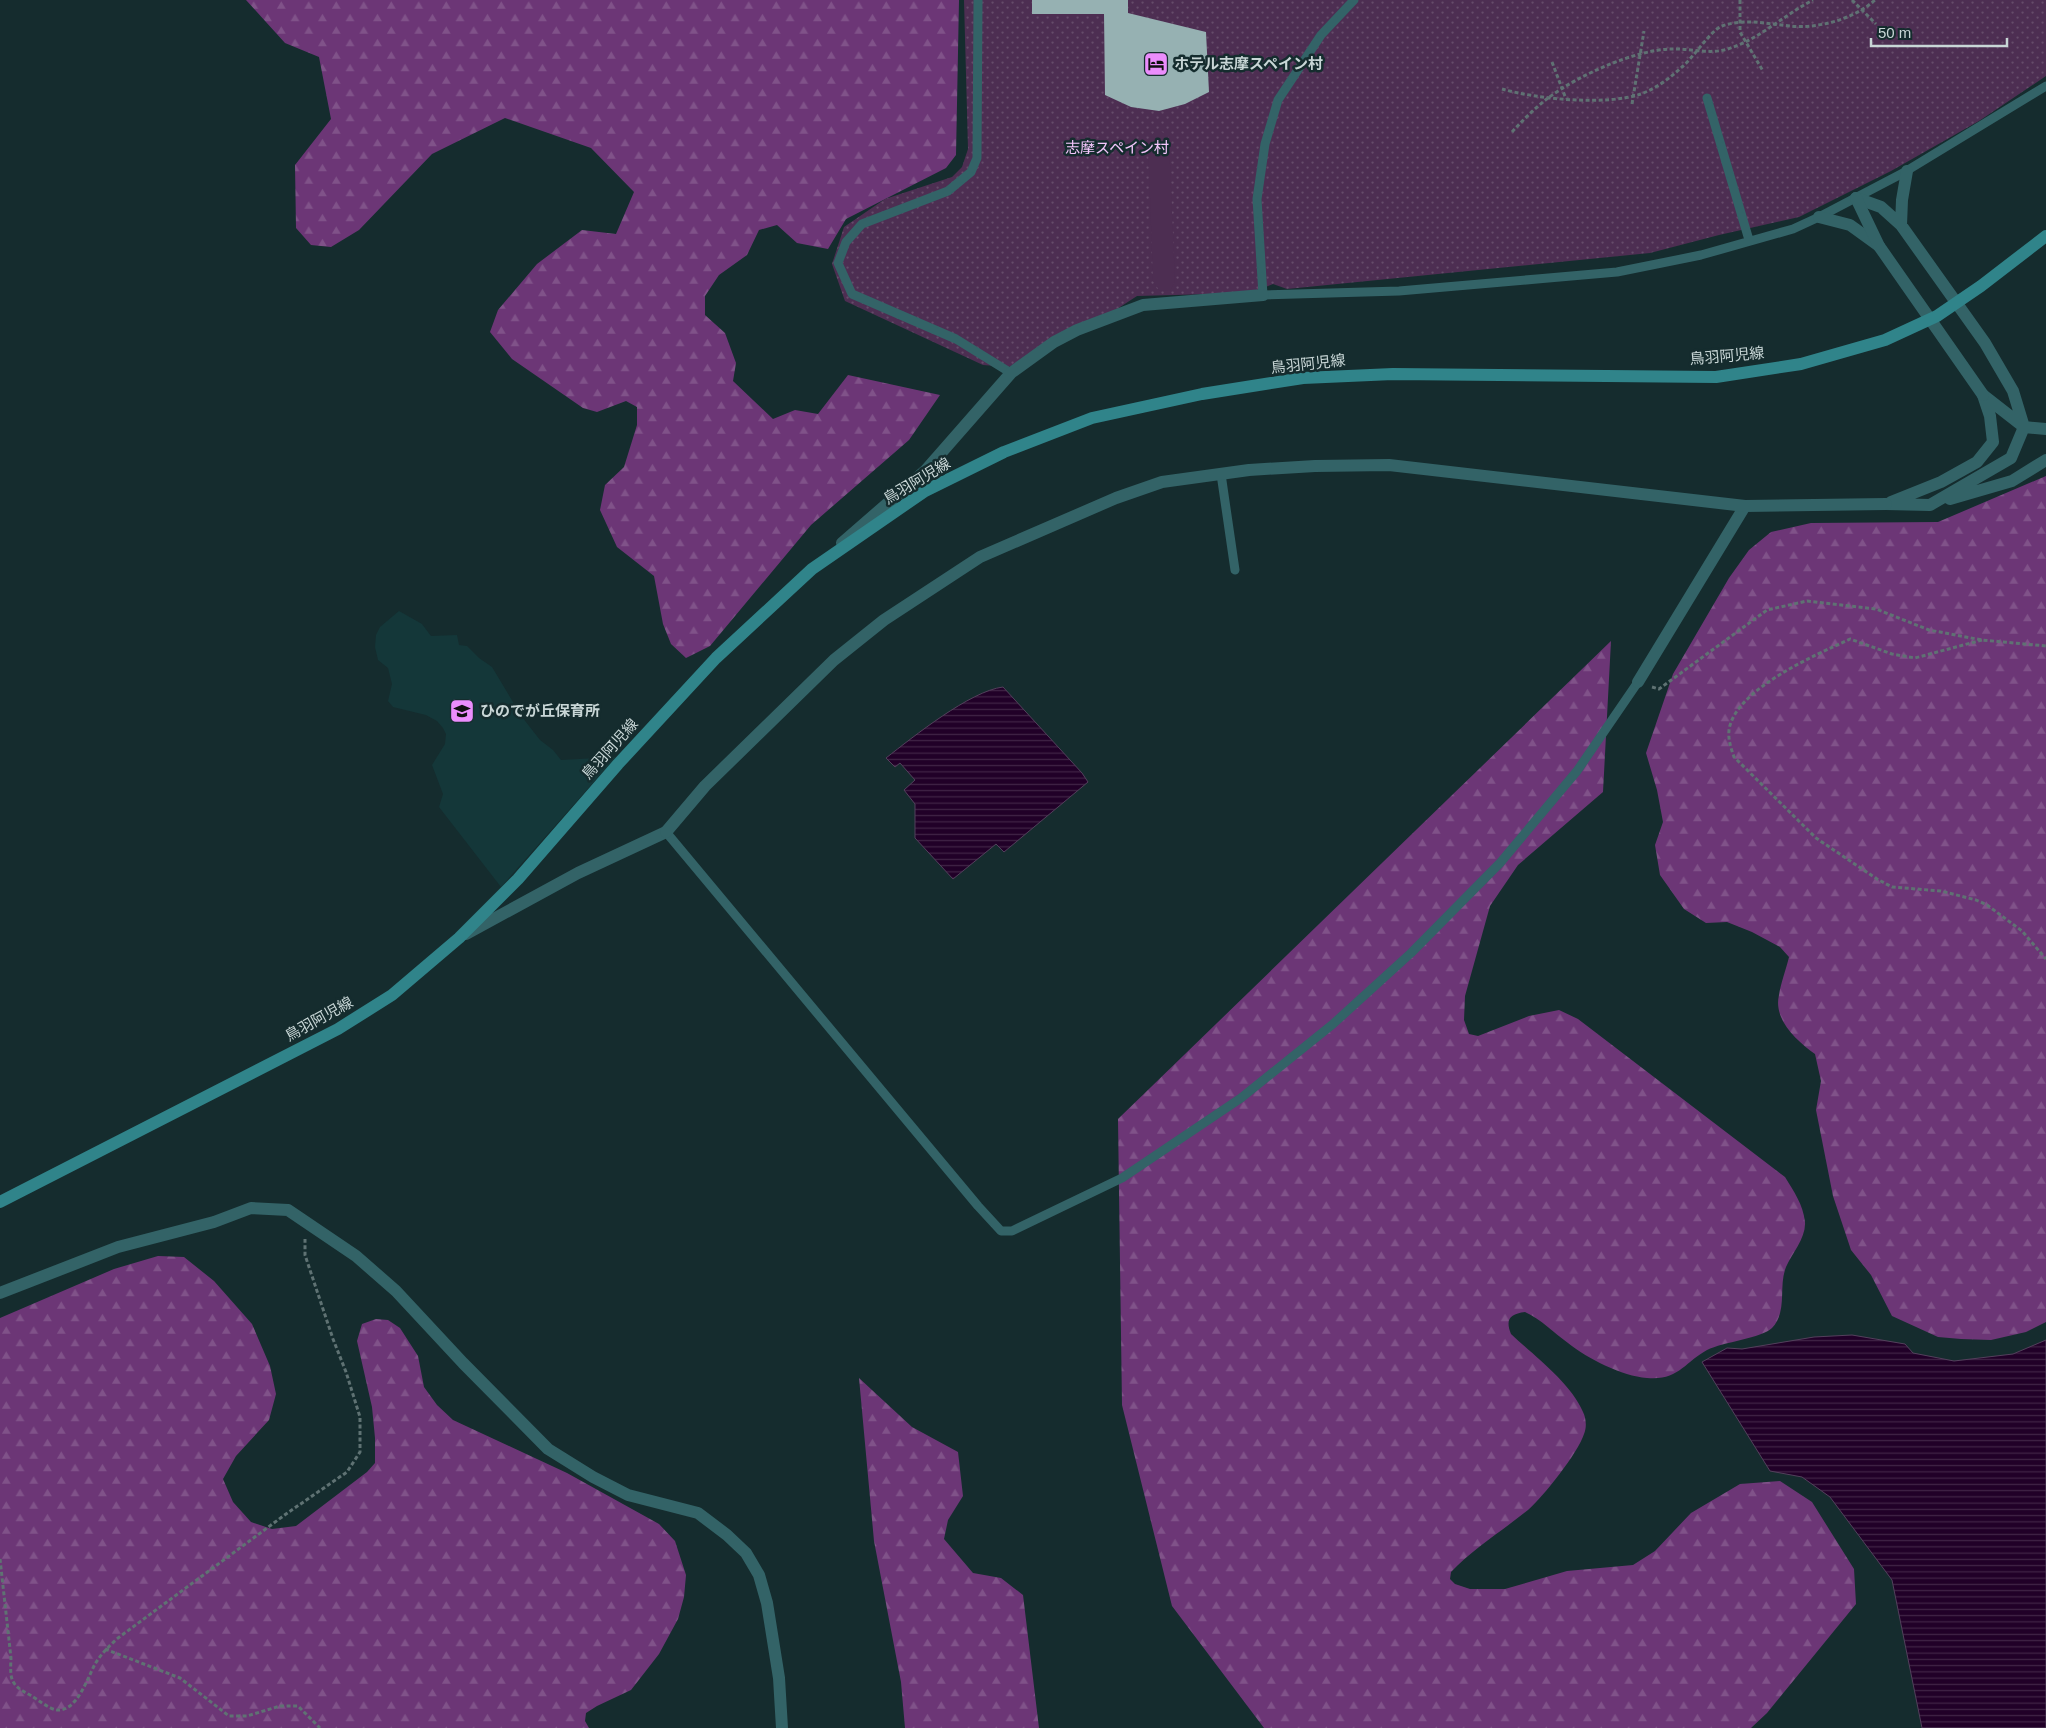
<svg xmlns="http://www.w3.org/2000/svg" width="2046" height="1728" font-family="Helvetica,'Noto Sans JP',sans-serif">
<defs>
<pattern id="forest-firs" width="22" height="20" patternUnits="userSpaceOnUse" patternTransform="scale(1.25)"><rect width="22" height="20" fill="#6c3676"/><path d="M5 1l3.5 6h-7zM16 11l3.5 6h-7z" fill="#805289"/></pattern>
<pattern id="park-dots" width="8" height="8" patternUnits="userSpaceOnUse" patternTransform="scale(1.25)"><rect width="8" height="8" fill="#4d2e52"/><path d="M2 2h.1M6 6h.1" fill="none" stroke="#654c6a" stroke-width="1.8" stroke-linecap="round"/></pattern>
<pattern id="water-rules" width="6" height="5" patternUnits="userSpaceOnUse" patternTransform="scale(1.25)"><rect width="6" height="5" fill="#210028"/><path d="M0 2.5h6" fill="none" stroke="#402446"/></pattern>
</defs>
<rect width="100%" height="100%" fill="#152c2e"/>
<!-- built -->
<path fill="#143739" d="M399 611 422 624 431 636 457 635 459 645 467 646 479 658 492 667 522 717 540 740 553 750 561 760 616 757 501 887 439 807 443 794 432 765 445 744 446 734 443 728 437 721 426 715 393 707 388 701 392 684 388 668 378 660 375 647 376 635 380 627Z"/>
<!-- forest -->
<path fill="url(#forest-firs)" d="M246 0H959L956 155 946 168 846 219 828 249 797 243 777 225 759 230 747 255 719 275 705 296V315L725 333 736 363 733 381 773 419 795 410 818 414 848 375 940 395 909 440 811 525 710 646 686 658 671 644 663 624 654 576 617 547 600 510 605 485 624 467 637 425V407L626 401 597 412 583 408 512 359 490 332 498 310 537 264 582 230 616 234 634 192 591 148 505 118 432 154 359 230 331 247 311 245 296 228 295 165 331 119 319 57 285 43Z
M2046 476V1322L2026 1332 1991 1340 1961 1339 1938 1337 1892 1316 1871 1275 1851 1250 1833 1196 1816 1110 1821 1081 1815 1054C1797 1041 1773 1020 1779 995 1781 982 1786 970 1789 957L1780 947 1752 932 1727 922 1706 923 1684 909 1660 875 1655 845 1663 822 1657 790 1646 753 1673 674 1729 578 1749 550 1771 532 1811 523 1938 522Z
M1611 641 1603 792 1518 865 1490 906 1465 996 1464 1020 1469 1034 1478 1036 1529 1016 1559 1010 1578 1019 1785 1177C1794 1192 1803 1204 1805 1222 1806 1238 1792 1253 1786 1267 1778 1287 1788 1311 1772 1328 1762 1338 1723 1342 1707 1350 1685 1362 1678 1381 1647 1378 1622 1376 1588 1359 1568 1343 1554 1333 1541 1319 1525 1312 1510 1314 1505 1319 1511 1334 1534 1356 1570 1382 1583 1412 1586 1418 1587 1427 1584 1434 1578 1453 1543 1497 1528 1510 1502 1531 1474 1548 1451 1572L1450 1579 1455 1584 1470 1589H1505L1567 1571 1633 1565 1655 1551 1691 1513 1740 1484 1780 1481 1812 1502 1854 1569 1856 1604 1767 1713 1751 1728H1264L1172 1606 1122 1405 1118 1119Z
M158 1256 184 1257 214 1281 252 1324 270 1366 276 1394 269 1420 236 1456 223 1479 233 1502 251 1522 272 1529 296 1526 367 1472 375 1463V1438L372 1407 357 1341 362 1324 376 1319 388 1320 400 1328 418 1356 424 1387 437 1405 453 1420 567 1473 659 1524 675 1541 686 1575 684 1597 678 1619 659 1654 631 1690 597 1706 586 1713 585 1721 589 1728H0V1318L114 1269Z
M859 1378 912 1427 958 1452 963 1496 948 1520 944 1539 973 1573 1001 1578 1023 1595 1039 1728H905L901 1682 874 1541Z"/>
<!-- park -->
<path fill="url(#park-dots)" d="M964 0H2046V76L1979 121 1891 171 1799 217 1719 235 1650 253 1287 289 1273 284 1249 293 1137 296 1117 309 1009 367 983 365 845 301 832 264 844 227 885 199 952 177 962 167 968 149Z"/>
<!-- garden -->
<path fill="#4d2e52" d="M1155 131H1160L1168 135 1169 141 1175 281 1170 291 1159 290 1153 281 1148 142Z"/>
<!-- water -->
<path fill="url(#water-rules)" stroke="#53405c" d="M1003 687 1082 773 1088 782 1004 852 996 844 953 879 915 838V804L904 790 915 780 900 763 895 767 886 758C913 737 970 691 1003 687Z
M1852 1335 1905 1344 1913 1353 1954 1361 2013 1354 2046 1340V1728H1922L1892 1580 1830 1497 1802 1477 1770 1471 1702 1362 1727 1348 1742 1349 1814 1337Z"/>
<!-- building -->
<path fill="#96b1b2" d="M1032 0H1128V13L1206 32 1209 92 1185 104 1159 111 1131 107 1105 95 1104 14H1032Z"/>
<g fill="none" stroke-linecap="round" stroke-linejoin="round">
<!-- path -->
<path stroke="#5f7273" stroke-width="3" stroke-dasharray="4 2.5" stroke-linecap="butt" d="M1740 0V32L1763 71
M1852 0 1876 24
M1552 62 1566 99
M1502 89C1537 99 1606 106 1641 94 1657 88 1670 78 1682 67 1694 57 1711 30 1722 26 1745 18 1767 24 1790 26 1818 29 1854 19 1875 0
M1632 104 1644 31
M1512 132C1523 120 1535 108 1548 98 1577 76 1634 50 1671 49 1688 48 1706 54 1724 50 1758 41 1782 16 1813 0
M1982 640 1915 658 1892 654 1850 639C1816 655 1735 689 1729 730 1728 740 1731 748 1734 757L1816 838 1877 879 1892 887 1941 891 1976 900 1987 905 2022 931 2046 959
M1652 687 1659 689 1767 610 1807 601 1876 609 1929 630 1982 640 2046 646
M0 1559 11 1658C10 1679 10 1685 30 1695 37 1699 49 1709 57 1710 77 1712 88 1677 95 1664 101 1654 109 1646 118 1638L286 1514 347 1472 360 1452V1417L346 1372 333 1339 305 1255V1239
M105 1649 180 1678 229 1716H247L280 1706H298L320 1728"/>
<!-- service -->
<path stroke="#336367" stroke-width="9" d="M978 0 977 158 971 172 948 191 862 224 846 242 838 263 852 294 956 339 1011 373
M1354 0 1321 35 1278 100 1265 144 1257 199 1263 295 1399 291 1537 279 1617 272 1701 255 1793 229 1819 217 1903 173 2046 86
M1707 98 1749 240
M1221 474 1235 570
M666 832 978 1206 1001 1231H1012L1122 1178 1241 1098 1333 1024 1411 953 1500 863 1577 771 1638 682"/>
<!-- minor -->
<path stroke="#336367" stroke-width="12" d="M1856 198 1881 207 1901 225 1985 343 2013 391 2024 427 2011 458 1930 505 1886 504
M1819 217 1850 225 1879 246
M1901 225 1902 200 1907 171
M1983 395 2024 427 2046 429
M1950 499 2012 481 2046 460
M1891 502 1941 482 1977 462 1993 442 1990 416 1983 395
M842 543 926 470 1011 373 1054 342 1077 330 1143 305 1263 295
M1638 682 1745 506
M466 934 578 873 666 832"/>
<!-- tertiary -->
<path stroke="#336367" stroke-width="12" d="M1856 198 1879 246 1983 395
M666 832 705 786 834 660 884 620 980 557 1116 498 1162 482 1249 470 1315 466 1389 465 1745 506 1886 504
M0 1293 118 1247 214 1222 251 1208 288 1210 356 1256 396 1291 463 1363 548 1449 593 1477 628 1495 698 1513 727 1535 746 1553 759 1575 767 1603 779 1678 782 1728"/>
<!-- secondary -->
<path stroke="#30848a" stroke-width="12" d="M0 1202 338 1029 392 995 459 938 518 879 618 764 716 658 812 569 925 491 1004 452 1092 418 1202 394 1303 378 1393 374 1716 377 1801 364 1885 340 1937 316 1981 286 2046 236"/>
</g>
<!-- icons -->
<defs>
<symbol id="hotel-square" viewBox="-11 -11 22 22"><rect x="-9" y="-9" width="18" height="18" rx="4" fill="#eb8dfc" stroke="#152c2e"/><path d="M-6-4.5h1.5V1H6V5H4.5V3h-9V5H-6ZM-4 0a1.8 1.8 0 1 1 3.6 0ZM.5 0V-2.5h3Q6-2.5 6 0Z" fill="#111"/></symbol>
<symbol id="school-square" viewBox="-11 -11 22 22"><rect x="-9" y="-9" width="18" height="18" rx="4" fill="#eb8dfc" stroke="#152c2e"/><path d="M0-5L7-2L0 1L-7-2ZM-4 1L0 2.5L4 1V4Q0 6-4 4Z" fill="#111"/></symbol>
</defs>
<g fill-rule="evenodd">
<use href="#hotel-square" x="1142" y="50" width="28" height="28"/>
<use href="#school-square" x="448" y="697" width="28" height="28"/>
</g>
<g text-anchor="middle" stroke-width="5" stroke-linejoin="round" paint-order="stroke">
<!-- poi labels -->
<g font-size="15" font-weight="bold" fill="#c8d6d6" stroke="#152c2e" text-anchor="start">
<text x="1174" y="69">ホテル志摩スペイン村</text>
<text x="480" y="716">ひのでが丘保育所</text>
</g>
<!-- park labels -->
<g font-size="15" fill="#f5c7fd" stroke="#152c2e">
<text x="1117" y="153">志摩スペイン村</text>
</g>
<!-- street labels -->
<g font-size="15" fill="#c8d6d6" stroke="#152c2e">
<text transform="translate(1727 356) rotate(-5)" y="5">鳥羽阿児線</text>
<text transform="translate(1308 364) rotate(-6)" y="5">鳥羽阿児線</text>
<text transform="translate(917 481) rotate(-31)" y="5">鳥羽阿児線</text>
<text transform="translate(610 749) rotate(-48)" y="5">鳥羽阿児線</text>
<text transform="translate(319 1019) rotate(-29)" y="5">鳥羽阿児線</text>
</g>
</g>
<!-- scale -->
<path d="M1871 38v8h136v-8" fill="none" stroke="#c8d6d6" stroke-width="2.5"/>
<text x="1878" y="38" font-size="15" fill="#c8d6d6" stroke="#152c2e" stroke-width="4" paint-order="stroke">50 m</text>
</svg>
